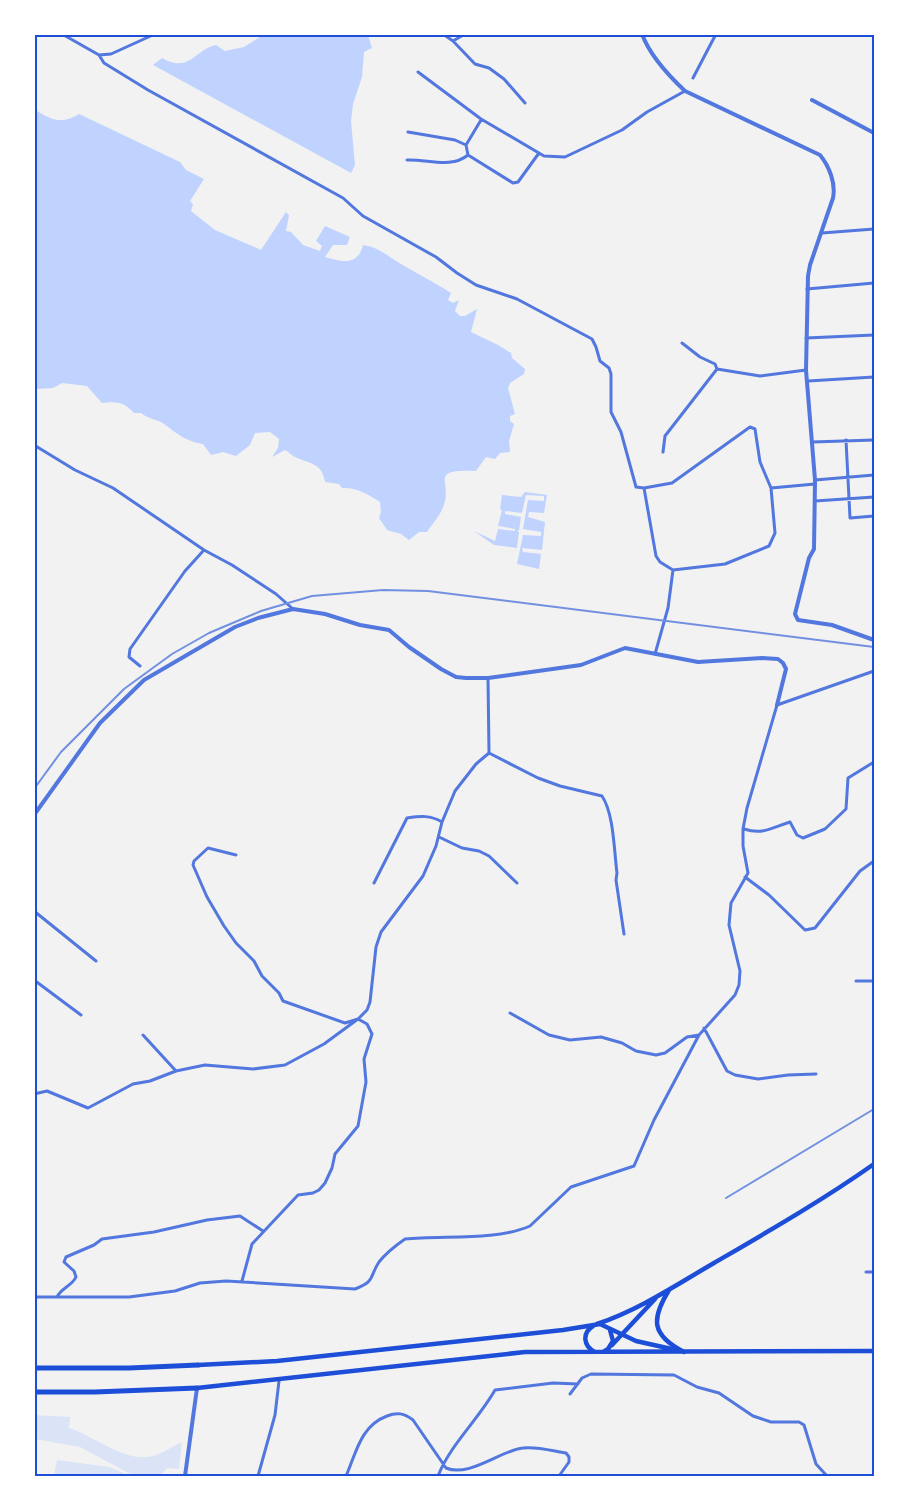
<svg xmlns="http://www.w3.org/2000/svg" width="909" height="1511" font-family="'Titillium Web',sans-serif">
<rect width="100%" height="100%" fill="#f2f2f2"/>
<!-- green -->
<path fill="#dbe4f7" d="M34 1415 70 1417 69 1428C95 1436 124 1463 153 1456 162 1454 173 1446 182 1442L179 1469 167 1468 161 1475 139 1474 134 1476 80 1447 35 1439Z
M57 1460 110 1467 130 1476H54Z"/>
<!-- water -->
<path fill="#bfd3fe" d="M263 35H368L372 48 364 52 362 77 353 104 351 121 355 165 351 173 153 65 162 58C190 74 195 49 216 45L225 51 244 47Z
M34 109C51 120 61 125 79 114L180 162 186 170 204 179 190 201 193 204 191 211 215 230 261 250 286 212 289 215 286 231 291 232 303 245 320 251 322 246 316 241 325 226 350 237 347 245H333L325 257C342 262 358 266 363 245 380 248 386 255 401 264 418 274 434 282 451 293L448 300 453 303 459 300 455 311 460 316H465L477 309 471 332 498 345 511 353 512 358 525 369 524 374 510 383 508 388 515 414 510 416V421L514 424 509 441 510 452 500 453 495 459 486 457 476 471C426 469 454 482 443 507 440 516 432 524 427 532H419L409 540 401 534 387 530 379 518 381 512 380 502C368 494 356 487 342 488L339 484 325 482C322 464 312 464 297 458 292 456 289 452 285 450L272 457 278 448 279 439 270 432 255 433 250 445 236 456 223 452 211 455 203 444C187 442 176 433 164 424 157 419 148 419 141 413H134C124 402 117 401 102 403L87 386 62 383 53 388 35 389Z
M525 492 547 495 544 513 529 512 528 517 545 522 542 550 522 548 523 552 541 554 539 569 517 564 523 535 541 536V532L523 529 528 500 544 501V496L526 495 522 513 505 511V514L521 517 519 530 517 531 519 532 517 548 494 545 474 531 495 541 498 529 515 531V529L498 526 502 510 500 509 502 495 521 497Z"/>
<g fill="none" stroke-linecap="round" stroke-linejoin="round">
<!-- minor -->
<path stroke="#5277de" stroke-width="3" d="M62 34 99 55 111 54 155 34
M443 34 453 41 475 64 489 68 504 79 525 103
M453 41 465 34
M99 55 104 63 148 90 343 198 363 216 436 257 457 273 476 285 517 299 592 339 596 347 600 361 609 368 611 374V412L621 432 636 487 644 488 656 556 660 562 673 570 725 564 769 546 775 533 771 488 760 462 755 429 750 427 672 483 644 488
M418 72 481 119 544 156 565 157 622 130 647 112 685 91
M693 78 716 34
M481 120 466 145 468 155 513 183 518 182 539 153
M408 132 455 140 466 145
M407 160C428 159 451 169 468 155
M822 233 874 229
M807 289 874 283
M806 338 874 335
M682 343 700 357 715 364 717 369 760 376 806 370
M808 381 874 377
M846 440 850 518 874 516
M812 442 874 440
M34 445 75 470 113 488 204 550 232 565 276 594 293 609
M663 452 665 436 717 369
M815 480 874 475
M771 488 815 484
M815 501 874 497
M655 654 668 608 673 570
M140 666 129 657 130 649 185 571 204 550
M489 753 538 778 560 786 602 796C614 814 614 851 617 873L616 880 624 934
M744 829C763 835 771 828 790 822L797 835 803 838 825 829 846 809 848 778 874 762
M439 837 462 848 479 851 489 856 517 883
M236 855 208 848 194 861 193 865 207 897 224 926 236 943 254 961 262 976 279 993 283 1001 345 1023 358 1019 367 1024 372 1034 364 1059 366 1082 358 1126 335 1154 332 1168 325 1183 319 1190 313 1193 298 1195 252 1244 242 1281
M745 877 769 895 805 930 815 928 860 871 874 861
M374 883 407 818C421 816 430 815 442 822
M34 911 96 961
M34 980 81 1015
M856 981H874
M510 1013 549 1035 570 1040 601 1037 622 1043 636 1051 656 1055 665 1053 687 1037 699 1035
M704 1028 727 1071 735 1075 758 1079 788 1075 816 1074
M143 1035 176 1071
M34 1094 47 1091 88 1108 133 1084 150 1081 176 1071 205 1065 253 1069 285 1065 324 1044 358 1019 367 1010 370 1002 376 947 381 932 423 876 436 846 442 822 455 791 476 764 489 753 488 678
M866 1272H874
M34 1297H129L175 1291 200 1283 226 1281 355 1289C376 1281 369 1277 379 1262 386 1253 395 1246 405 1239 443 1235 496 1241 530 1226L571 1187 634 1166 654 1120 699 1035 735 995 739 985 740 971 729 925 731 903 748 873 743 846V829L747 808 777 705 874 671
M57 1297C61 1288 72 1286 76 1277L74 1271 64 1262 66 1257 94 1245 102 1239 154 1232 207 1220 240 1216 263 1231
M570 1394 582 1378 591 1374 674 1375 697 1387 719 1393 753 1416 771 1422H799L804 1425 816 1464 827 1476
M258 1476 275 1415 279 1381
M346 1476C356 1454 360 1426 387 1416 397 1412 404 1413 413 1420L446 1468C469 1478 501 1450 523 1448 536 1446 553 1451 566 1453L569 1457V1462L559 1476
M438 1476C450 1445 478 1420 495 1390L553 1383 578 1384"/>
<!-- tertiary -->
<path stroke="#5277de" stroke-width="4" d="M642 34C650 56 669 76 685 91L820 155C829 166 836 183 833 198L810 265 808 276 806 370 815 480 814 549 809 558 795 614 798 620 832 625 874 640
M812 100 874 133
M34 815 100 723 144 680 235 627 258 618 293 609 325 614 360 625 389 630 409 647 441 669 456 677 466 678H488L581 665 625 648 698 662 762 658 778 659 783 663 786 669 777 705
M185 1476 197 1388"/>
<!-- secondary -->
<path stroke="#1d4ed8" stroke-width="4.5" d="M669 1290C651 1319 651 1335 684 1352
M597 1324C639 1310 676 1285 714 1263 769 1231 823 1200 874 1164
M612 1345 655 1299"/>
<!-- primary -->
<path stroke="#1d4ed8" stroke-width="4.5" d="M593 1326C582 1333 583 1346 595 1352
M603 1352 608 1349 613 1341 610 1330
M198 1365 277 1361 563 1330 600 1324 636 1341 676 1350
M197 1388 525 1352 874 1351"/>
<!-- motorway -->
<path stroke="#1d4ed8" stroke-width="5" d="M34 1368H129L198 1365
M34 1392H95L197 1388"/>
<!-- rail -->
<path stroke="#7290e2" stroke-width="2" d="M34 789 61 752 124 689 172 654 209 633 261 611 312 596 383 590 428 591 874 647
M726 1198 874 1109"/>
</g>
<!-- border -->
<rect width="909" height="1511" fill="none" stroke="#ffffff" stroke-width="72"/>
<rect x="36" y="36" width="837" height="1439" fill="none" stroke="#1d4ed8" stroke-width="2"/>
</svg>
